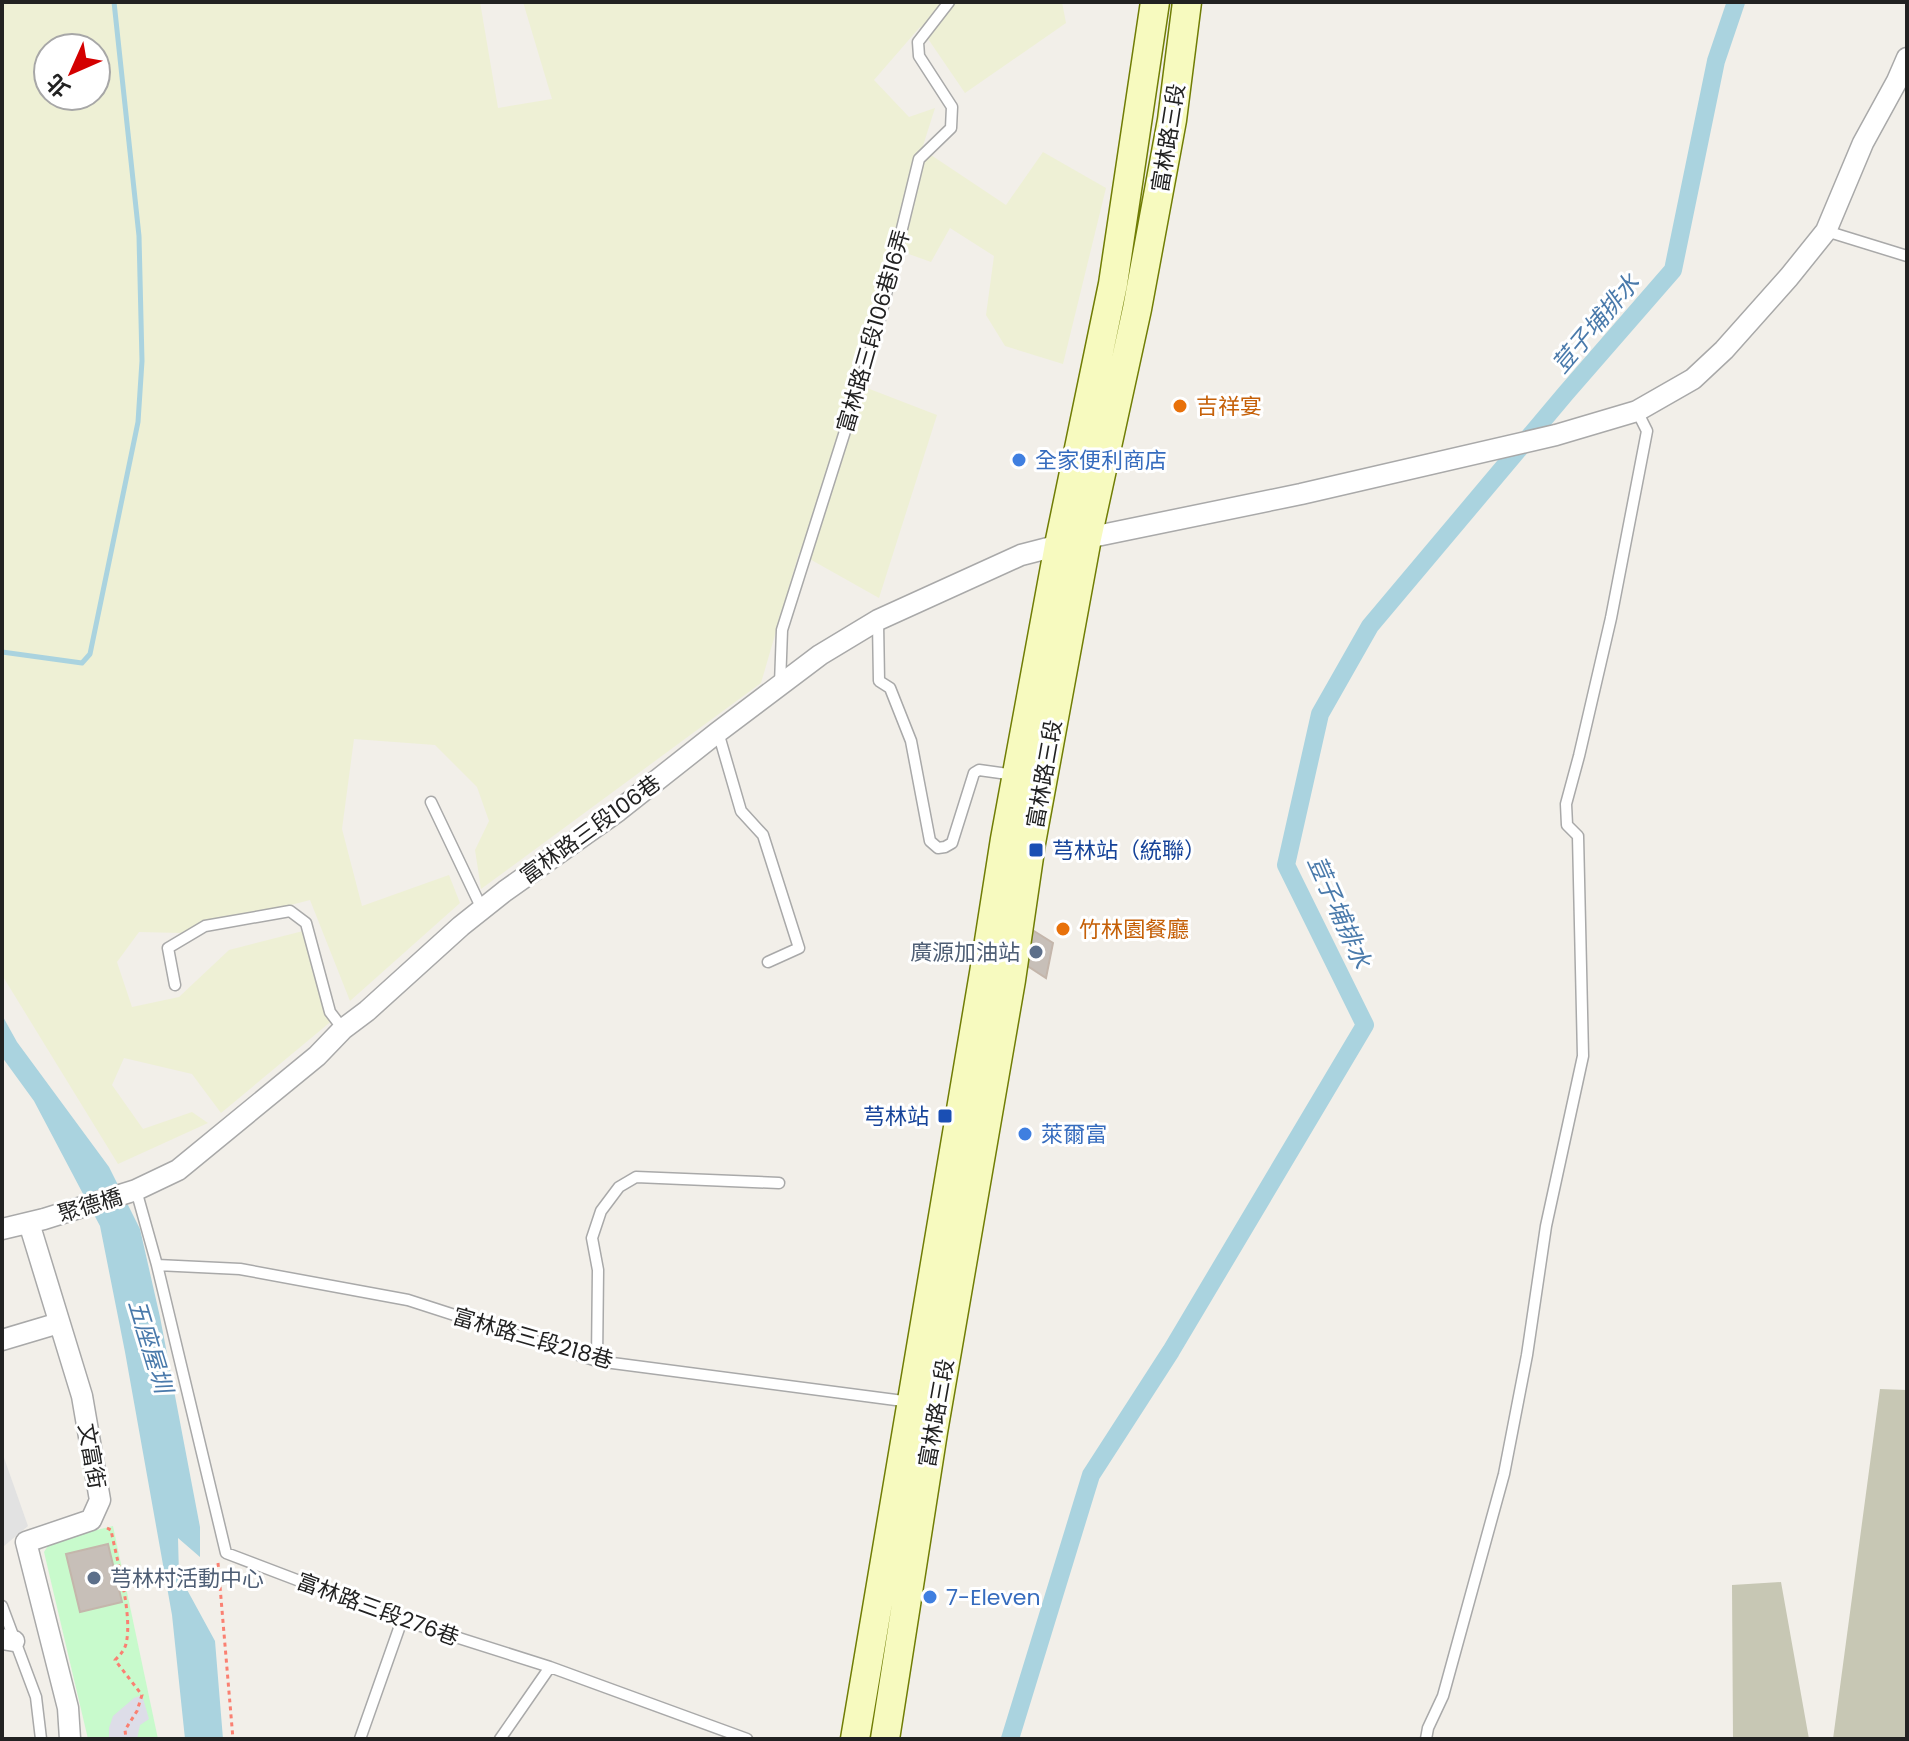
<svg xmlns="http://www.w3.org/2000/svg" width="1909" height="1741" font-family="Poppins,'Noto Sans TC',sans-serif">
<rect width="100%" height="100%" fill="#f2efe9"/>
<!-- construction -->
<path fill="#c7c7b4" d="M1880 1389 1907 1390V1739H1833Z
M1781 1582 1809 1739H1733L1732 1585Z"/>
<!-- farmland -->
<path fill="#eef0d5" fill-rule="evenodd" d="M2 2H480L498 108 552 99 523 2H1062L1066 23 965 93 920 27 874 80 909 117 935 108 922 149 1006 205 1043 152 1106 188 1063 364 1005 346 986 315 994 256 950 228 931 262 892 248 854 383 937 415 879 598 799 553 761 683 481 889 475 850 489 821 477 787 435 745 354 739 342 829 362 906 449 875 460 903 350 1001 310 900 183 933 139 932 117 962 132 1007 179 997 229 950 303 931 334 1019 221 1113 192 1074 124 1058 112 1085 143 1129 192 1112 208 1123 118 1164 2 975ZM48 48H96V96H48Z"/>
<!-- park -->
<path fill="#c8facc" d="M113 1526 158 1739H88L44 1552 51 1541Z"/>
<!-- parking -->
<path fill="#e2e2e2" d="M2 1452 28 1526 4 1546 2 1543Z"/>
<!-- plaza -->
<path fill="#dddde8" d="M142 1695 149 1719 140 1725 137 1739H109V1728L113 1716 134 1698Z"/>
<!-- water -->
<path fill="#aad3df" d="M2 1015 17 1042 109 1167 140 1229 160 1317 200 1527V1557L178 1538 179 1575 215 1641 223 1739H185L172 1615 125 1352 100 1226 34 1101 2 1057Z"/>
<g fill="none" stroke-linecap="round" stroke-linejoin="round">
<!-- stream -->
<path stroke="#aad3df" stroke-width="5" d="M2 652 82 663 90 654 138 422 142 361 139 236 114 2"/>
<!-- canal -->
<path stroke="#aad3df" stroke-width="18" d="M1010 1739 1091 1475 1171 1351 1365 1025 1286 865 1320 714 1370 626 1566 393 1673 270 1716 61 1736 2"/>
</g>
<!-- building -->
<path fill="#c7bfb8" stroke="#c4b6ab" stroke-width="2" d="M1026 926 1053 943 1046 978 1020 961Z
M108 1544 122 1602 80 1612 66 1554Z"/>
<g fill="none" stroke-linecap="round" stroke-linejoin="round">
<defs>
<path id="service" d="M1826 231 1907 256
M878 622 879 681 890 688 911 741 930 841 938 848 945 847 952 843 974 773 979 770 1015 775
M780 684 782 630 878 327 919 159 951 128 952 107 919 56 918 42 949 2
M718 732 741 811 763 835 799 948 768 962
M431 802 482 909
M175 985 168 948 205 926 290 911 306 923 330 1012 343 1029
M136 1190 157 1265 226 1553 402 1620 550 1667 747 1739
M157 1265 240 1269 408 1300 597 1361 911 1402
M597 1361 598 1270 592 1238 601 1211 619 1187 636 1177 779 1183
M2 1606 36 1697 41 1739
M360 1739 402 1620
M500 1739 550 1667
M1426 1739 1428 1728 1443 1696 1504 1474 1527 1355 1546 1226 1583 1056 1578 836 1567 825 1566 804 1579 756 1611 618 1647 431 1637 411"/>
<path id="minor" d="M29 1223 82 1396 100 1500 91 1520 26 1542 68 1708 70 1739
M2 1229 44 1219 136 1190 178 1170 317 1056 343 1029 367 1011 461 926 505 891 618 811 718 732 820 655 878 620 1021 555 1087 538 1301 494 1556 435 1637 411 1693 379 1724 350 1789 277 1826 231 1863 143 1897 81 1907 58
M2 1340 59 1323
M2 1639 14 1641"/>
<path id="secondary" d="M855 1739 984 973 1005 839 1059 545 1113 284 1155 2
M885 1739 933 1432 1011 980 1031 843 1087 538 1137 309 1172 120 1187 2"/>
</defs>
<!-- service casing -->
<use href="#service" stroke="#a9a9a9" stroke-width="13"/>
<!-- minor casing -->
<use href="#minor" stroke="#a9a9a9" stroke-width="23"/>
<!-- secondary casing -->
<use href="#secondary" stroke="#707d05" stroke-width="31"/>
<!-- path -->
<path stroke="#fa8072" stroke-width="3" stroke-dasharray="4 4" stroke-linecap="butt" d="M107 1528 111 1530C117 1561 133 1615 126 1644 124 1651 120 1655 115 1660L142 1695 137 1711 125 1730 126 1739
M218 1563 233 1739"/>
<!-- service -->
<use href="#service" stroke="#fff" stroke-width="10"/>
<!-- minor -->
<use href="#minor" stroke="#fff" stroke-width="20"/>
<!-- secondary -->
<use href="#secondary" stroke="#f7fabf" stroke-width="28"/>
</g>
<!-- markers -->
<g fill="#e8710a" stroke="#fff" stroke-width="3">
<circle cx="1180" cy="406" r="8"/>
<circle cx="1063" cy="929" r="8"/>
</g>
<g fill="#3f7fe0" stroke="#fff" stroke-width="3">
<circle cx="1019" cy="460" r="8"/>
<circle cx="1025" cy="1134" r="8"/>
<circle cx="930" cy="1597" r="8"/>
</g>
<g fill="#1a4fb4" stroke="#fff" stroke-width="3">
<rect x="1028" y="842" width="16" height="16" rx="4"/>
<rect x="937" y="1108" width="16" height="16" rx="4"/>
</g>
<g fill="#5c6f8a" stroke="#fff" stroke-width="3">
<circle cx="1036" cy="952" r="8"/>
<circle cx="94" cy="1578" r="8"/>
</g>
<g text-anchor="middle" stroke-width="6" stroke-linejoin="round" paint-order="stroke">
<!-- street labels -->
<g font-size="22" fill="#222" stroke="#fff">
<text transform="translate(1168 138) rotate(-81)" y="8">富林路三段</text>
<text transform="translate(873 331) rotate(-74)" y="8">富林路三段106巷16弄</text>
<text transform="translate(1044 774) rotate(-80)" y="8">富林路三段</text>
<text transform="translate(590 829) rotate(-36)" y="8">富林路三段106巷</text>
<text transform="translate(90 1205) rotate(-17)" y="8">聚德橋</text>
<text transform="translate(533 1338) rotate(16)" y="8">富林路三段218巷</text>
<text transform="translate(936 1413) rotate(-80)" y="8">富林路三段</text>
<text transform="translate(92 1456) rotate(80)" y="8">文富街</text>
<text transform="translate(378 1609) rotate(20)" y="8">富林路三段276巷</text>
</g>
<!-- food labels -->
<g font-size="22" fill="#c56008" stroke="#fff" text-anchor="start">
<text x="1196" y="414">吉祥宴</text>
<text x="1079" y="937">竹林園餐廳</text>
</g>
<!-- shop labels -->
<g font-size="22" fill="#366cbe" stroke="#fff" text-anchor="start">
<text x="1035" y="468">全家便利商店</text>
<text x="1041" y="1142">萊爾富</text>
<text x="946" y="1605">7-Eleven</text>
</g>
<!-- transit labels -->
<g font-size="22" fill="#164399" stroke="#fff" text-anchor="start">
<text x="1052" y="858">芎林站（統聯）</text>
<text x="929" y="1124" text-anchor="end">芎林站</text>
</g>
<!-- service labels -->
<g font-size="22" fill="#4e5e75" stroke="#fff" text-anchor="end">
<text x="1020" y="960">廣源加油站</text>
<text x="110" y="1586" text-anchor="start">芎林村活動中心</text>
</g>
<!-- water labels -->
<g font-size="24" font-style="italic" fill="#4a7aab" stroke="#fff">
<text transform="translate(1596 324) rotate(-50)" y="8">荳子埔排水</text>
<text transform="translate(1339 912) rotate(66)" y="8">荳子埔排水</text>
<text transform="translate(150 1346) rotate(73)" y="8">五座屋圳</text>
</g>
</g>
<!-- border -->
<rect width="1909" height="1741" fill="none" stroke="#222222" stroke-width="8"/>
<!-- north arrow -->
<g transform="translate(72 72) rotate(225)"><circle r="38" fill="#ffffff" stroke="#a7a7a7" stroke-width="2"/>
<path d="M0-6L14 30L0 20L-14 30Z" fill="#d40000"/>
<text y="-12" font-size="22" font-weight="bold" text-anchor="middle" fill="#222222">北</text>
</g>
</svg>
